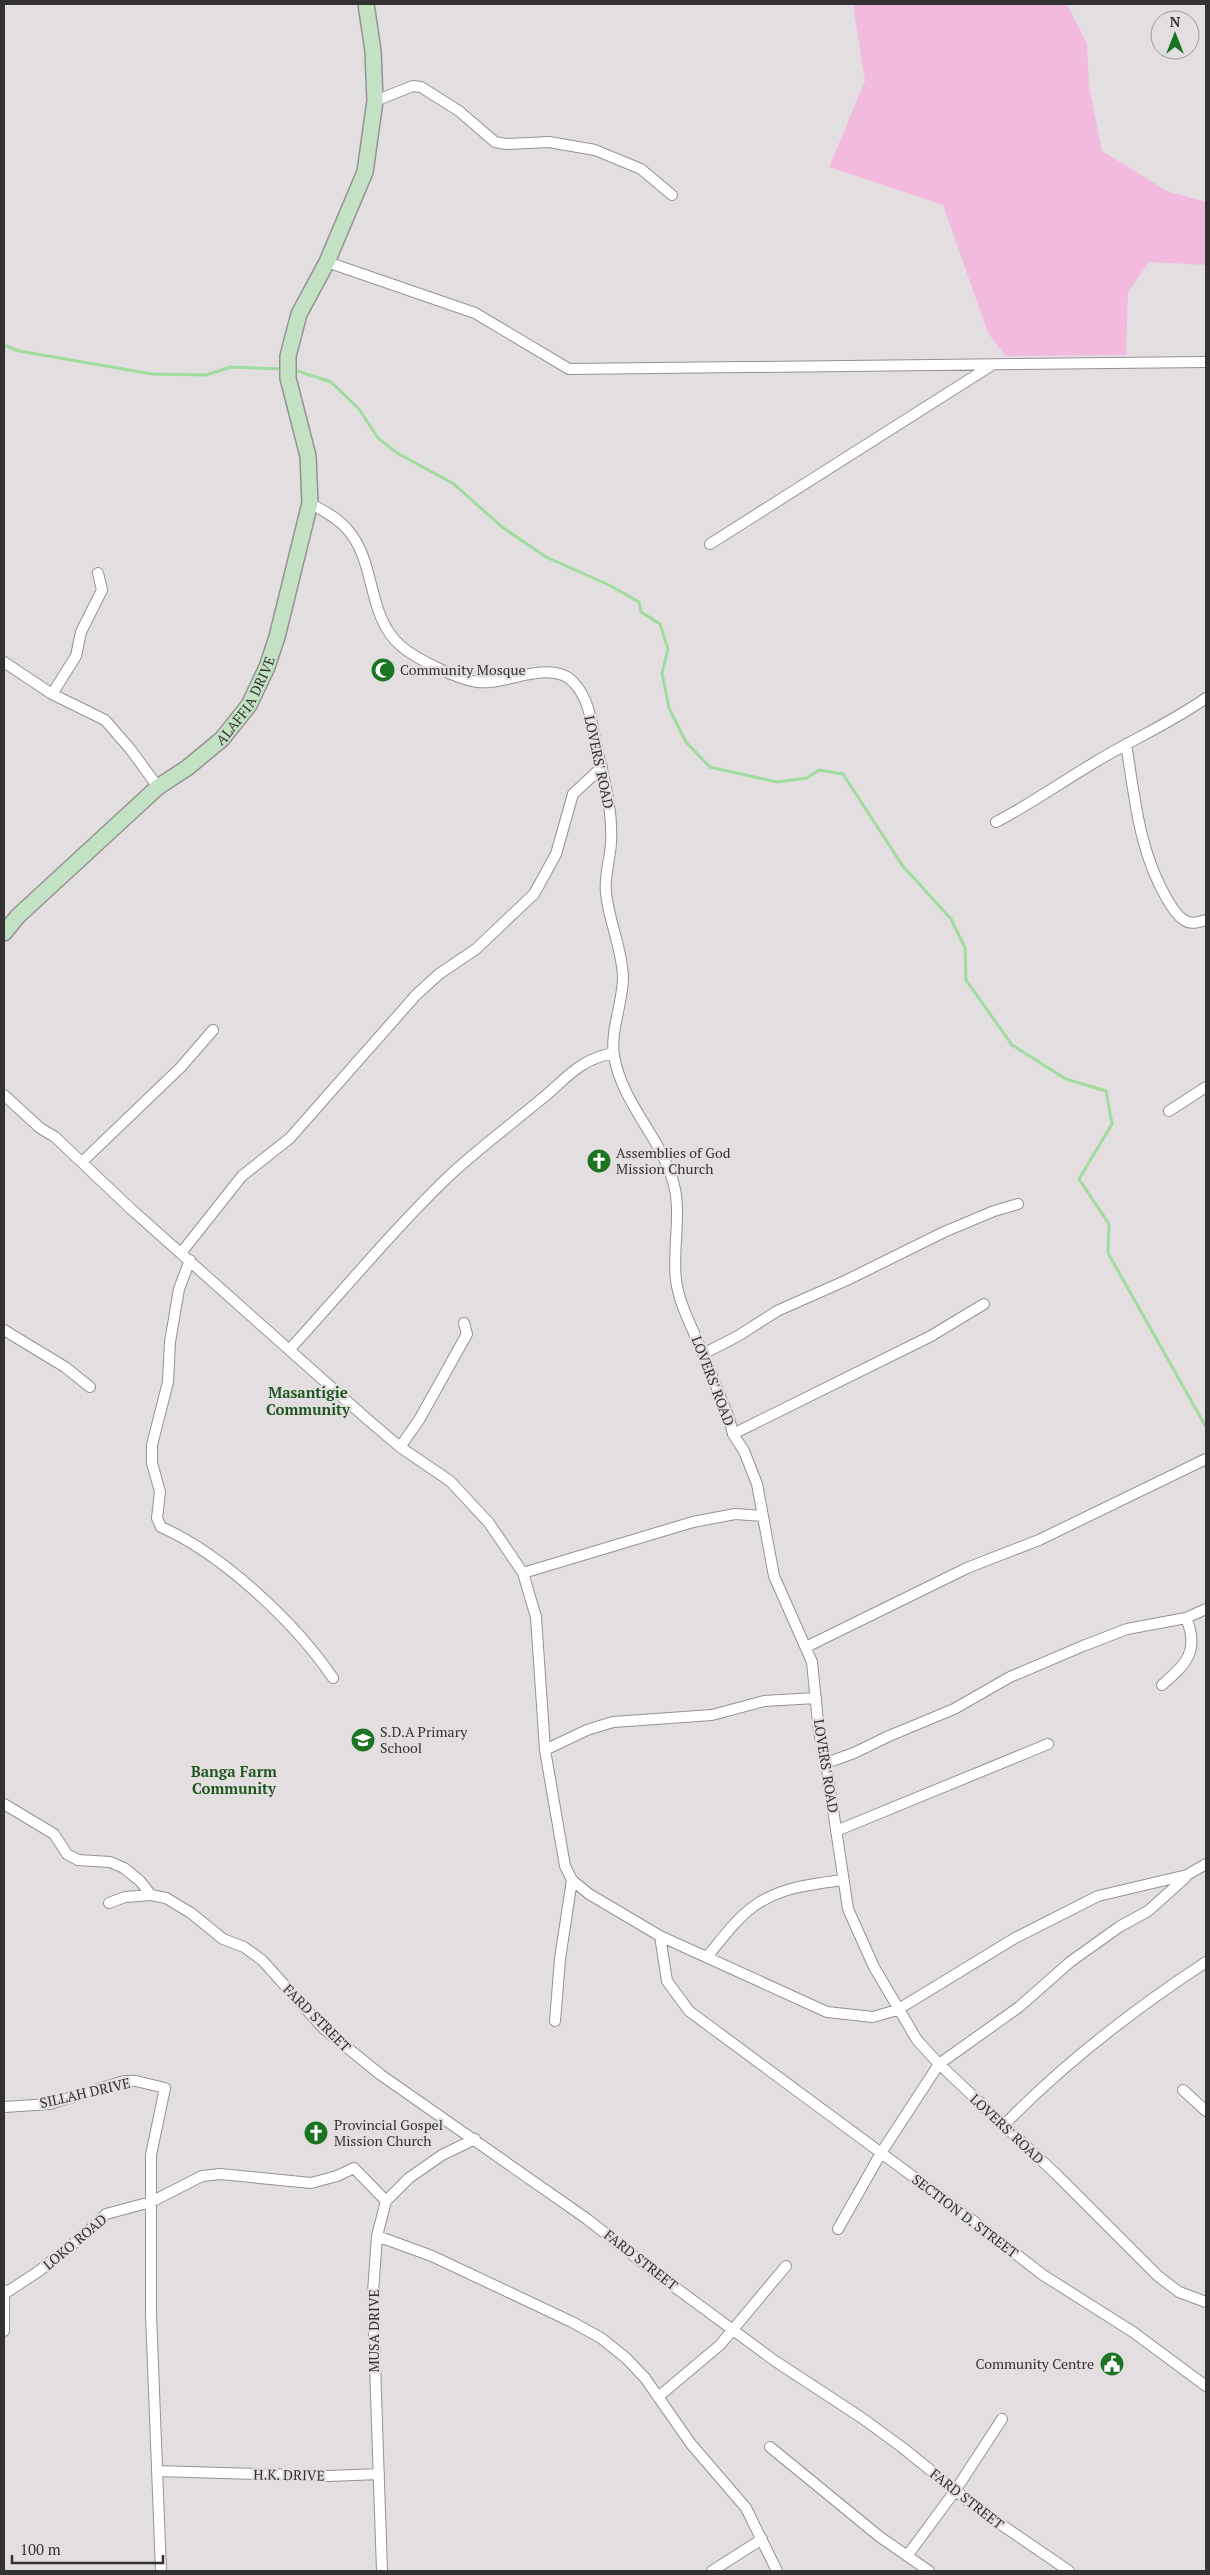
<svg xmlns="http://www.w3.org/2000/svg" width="1210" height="2575" font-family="'PT Serif',serif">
<rect width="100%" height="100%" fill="#e3dfe1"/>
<!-- grass -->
<path fill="#f3bae0" d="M853 4H1067L1087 44 1089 86 1102 151 1167 191 1206 202V265L1149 262 1128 292 1126 355 1005 356 988 333 943 205 829 167 865 81Z"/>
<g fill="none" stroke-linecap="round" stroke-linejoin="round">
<!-- stream -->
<path stroke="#a0db9f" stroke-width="3" d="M4 345 19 351 152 374 206 375 231 367 283 369
M292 369 331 382 359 409 378 438 397 453 454 484 502 527 546 557 609 585 639 602 641 612 660 624 668 649 662 673 669 708 686 742 710 767 777 782 807 778 819 770 843 774 902 865 951 919 965 948 966 980 1012 1045 1066 1079 1106 1091 1112 1124 1079 1179 1109 1224 1108 1253 1206 1427"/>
<defs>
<path id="street" d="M375 101 413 86 421 87 459 111 495 142 506 144 549 142 595 150 641 169 672 195
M327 262 475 313 569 369 1206 362
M310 503C323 511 337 517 347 529 377 562 366 616 401 646 416 659 457 679 477 682 505 686 553 657 575 684 590 701 592 726 597 748 604 780 613 809 611 843 610 860 604 876 606 893 609 922 622 948 623 977 623 1003 610 1030 614 1056 622 1102 658 1135 672 1178 683 1210 672 1247 676 1280 679 1304 692 1327 701 1349 711 1372 719 1395 729 1418L733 1434 744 1451 757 1484 774 1576 812 1662 819 1732 826 1763 848 1909 874 1967 917 2040 939 2064 1056 2174 1158 2276 1179 2292 1206 2302
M710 544 992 365
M4 662 52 694 105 720 131 750 158 787
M52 694 76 656 81 632 102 590 98 573
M1126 744C1135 798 1139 852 1167 899 1171 906 1177 916 1184 920 1191 925 1199 922 1206 920
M996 822C1031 804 1063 781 1097 761 1133 739 1171 723 1206 698
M4 1095 40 1128 55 1137 131 1209 367 1419 400 1447 450 1481 489 1523 523 1573 536 1617 545 1750 565 1866 572 1880 589 1894 660 1936 827 2012 873 2017 897 2010 1015 1938 1098 1896 1187 1875 1206 1864
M1169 1111 1206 1087
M82 1162 181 1067 213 1030
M181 1253 242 1176 290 1138 416 995 439 974 476 949 534 894 556 854 573 794 602 767
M190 1260 179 1289 170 1342 168 1382 152 1445V1463L160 1492 157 1518 161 1527C222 1554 295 1622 333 1678
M4 1330 65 1367 90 1387
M290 1349C343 1291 393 1230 449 1176 478 1149 509 1126 539 1101 567 1079 576 1061 613 1053
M703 1354 738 1336 777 1311 847 1280 944 1232 994 1211 1018 1204
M733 1434 931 1336 984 1304
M400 1447 419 1420 467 1334 464 1323
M523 1573 693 1522 735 1514 763 1516
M806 1647 967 1568 1039 1540 1206 1459
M1162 1685C1186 1664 1200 1651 1186 1618
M545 1750 587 1730 613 1722 712 1715 764 1701 816 1698
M826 1763 854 1753 889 1736 954 1709 1010 1677 1083 1646 1127 1629 1186 1618 1206 1609
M4 1804 54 1834 67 1854 78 1860 110 1862 124 1868 140 1881 151 1895
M836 1831 1048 1744
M109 1903 125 1897 151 1895 166 1898 191 1913 223 1939 244 1947 262 1960 323 2028 381 2075 587 2219 657 2274 775 2361 862 2418 903 2448 977 2508 1069 2571
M660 1936 667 1981 689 2011 972 2220 1043 2275 1133 2332 1206 2386
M707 1957C721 1940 736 1919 754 1906 781 1887 812 1884 843 1880
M555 2021 560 1959 572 1880
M1183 2090 1206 2111
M4 2107 50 2104 124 2081H136L165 2088 151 2155V2314L161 2571
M1003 2126C1064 2063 1133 2010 1206 1962
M838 2229 881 2153 939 2064 1019 2007 1070 1962 1119 1927 1148 1911 1185 1878
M377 2236 432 2256 572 2322 601 2338 626 2358 645 2378 691 2444 746 2508 777 2571
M4 2294 39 2271 83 2236 106 2214 151 2202 202 2176 220 2174 311 2183 337 2176 354 2168 386 2201
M4 2331V2290
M658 2397 720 2345 786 2266
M770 2447 880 2537 929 2571
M157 2471 329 2476 379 2474
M907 2556 955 2491 1002 2419
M382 2571 374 2335 373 2292 377 2236 386 2201 409 2178 442 2155 475 2139
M712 2571 762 2539"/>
<g id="secondary">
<path id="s1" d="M4 933 18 916 158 787 187 768 222 739 249 705 267 667 277 637 310 503 308 456 288 378V356L299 314 327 262 365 172 375 101 373 51 366 4"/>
</g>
</defs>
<!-- street casing -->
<use href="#street" stroke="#969294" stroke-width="12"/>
<!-- secondary casing -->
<use href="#secondary" stroke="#969294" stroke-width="18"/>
<!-- street -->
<use href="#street" stroke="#fff" stroke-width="10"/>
<!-- secondary -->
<use href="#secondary" stroke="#c3e2c4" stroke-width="15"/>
</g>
<!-- icons -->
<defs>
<symbol id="mosque-disc" viewBox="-11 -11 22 22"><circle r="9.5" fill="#1a7422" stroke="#e3dfe1"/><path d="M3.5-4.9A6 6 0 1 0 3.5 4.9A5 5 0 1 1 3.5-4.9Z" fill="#fff"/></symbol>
<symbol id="church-disc" viewBox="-11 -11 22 22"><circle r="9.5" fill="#1a7422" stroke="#e3dfe1"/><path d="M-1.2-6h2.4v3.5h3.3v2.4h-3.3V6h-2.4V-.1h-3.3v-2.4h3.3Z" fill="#fff"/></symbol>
<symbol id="school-disc" viewBox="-11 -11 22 22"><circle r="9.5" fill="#1a7422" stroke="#e3dfe1"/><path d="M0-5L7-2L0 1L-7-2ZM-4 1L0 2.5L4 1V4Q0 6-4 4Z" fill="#fff"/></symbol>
<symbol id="civic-disc" viewBox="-11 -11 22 22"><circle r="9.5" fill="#1a7422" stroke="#e3dfe1"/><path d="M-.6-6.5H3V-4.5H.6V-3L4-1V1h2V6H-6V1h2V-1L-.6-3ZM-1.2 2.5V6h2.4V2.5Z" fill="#fff"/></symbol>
</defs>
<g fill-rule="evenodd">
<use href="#mosque-disc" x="369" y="656" width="28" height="28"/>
<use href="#church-disc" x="585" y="1147" width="28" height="28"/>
<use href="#school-disc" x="349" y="1726" width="28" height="28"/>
<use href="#church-disc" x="302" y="2119" width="28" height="28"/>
<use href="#civic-disc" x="1098" y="2350" width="28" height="28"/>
</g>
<g text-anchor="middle" stroke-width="4.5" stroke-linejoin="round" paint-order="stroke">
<!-- poi labels -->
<g font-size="14" fill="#333132" stroke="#e3dfe1" text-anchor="start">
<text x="400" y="675">Community Mosque</text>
<text x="616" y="1158">Assemblies of God<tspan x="616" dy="16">Mission Church</tspan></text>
<text x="380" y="1737">S.D.A Primary<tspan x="380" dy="16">School</tspan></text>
<text x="334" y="2130">Provincial Gospel<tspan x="334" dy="16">Mission Church</tspan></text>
<text x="1094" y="2369" text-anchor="end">Community Centre</text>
</g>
<!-- street labels -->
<g font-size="14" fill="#333132" stroke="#e3dfe1">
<text dy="5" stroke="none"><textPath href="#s1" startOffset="338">ALAFFIA DRIVE</textPath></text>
<text transform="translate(599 762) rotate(78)" y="5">LOVERS' ROAD</text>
<text transform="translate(713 1381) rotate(69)" y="5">LOVERS' ROAD</text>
<text transform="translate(826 1766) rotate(81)" y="5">LOVERS' ROAD</text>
<text transform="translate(317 2018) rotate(45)" y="5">FARD STREET</text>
<text transform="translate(85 2093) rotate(-13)" y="5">SILLAH DRIVE</text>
<text transform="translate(1007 2129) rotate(43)" y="5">LOVERS' ROAD</text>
<text transform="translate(965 2216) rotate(37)" y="5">SECTION D. STREET</text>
<text transform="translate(75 2242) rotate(-40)" y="5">LOKO ROAD</text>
<text transform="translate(641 2260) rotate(38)" y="5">FARD STREET</text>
<text transform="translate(374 2331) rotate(-90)" y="5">MUSA DRIVE</text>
<text transform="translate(289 2475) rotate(1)" y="5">H.K. DRIVE</text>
<text transform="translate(967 2499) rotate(38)" y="5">FARD STREET</text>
</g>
<!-- neighbourhood labels -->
<g font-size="15" font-weight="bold" fill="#1f5521" stroke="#e3dfe1">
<text x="308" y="1398">Masantigie<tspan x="308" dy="17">Community</tspan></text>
<text x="234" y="1777">Banga Farm<tspan x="234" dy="17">Community</tspan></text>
</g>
</g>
<!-- border -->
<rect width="1210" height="2575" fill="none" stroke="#333132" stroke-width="10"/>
<!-- north arrow -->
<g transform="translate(1175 35)"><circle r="24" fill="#e3dfe1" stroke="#9d999b"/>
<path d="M0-4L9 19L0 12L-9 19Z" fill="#1a7422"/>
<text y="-8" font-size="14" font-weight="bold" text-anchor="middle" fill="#333132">N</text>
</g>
<!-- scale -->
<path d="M12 2555v8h151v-8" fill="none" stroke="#333132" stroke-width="2.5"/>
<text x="20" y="2555" font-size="15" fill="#333132" stroke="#e3dfe1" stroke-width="4" paint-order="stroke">100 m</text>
</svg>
